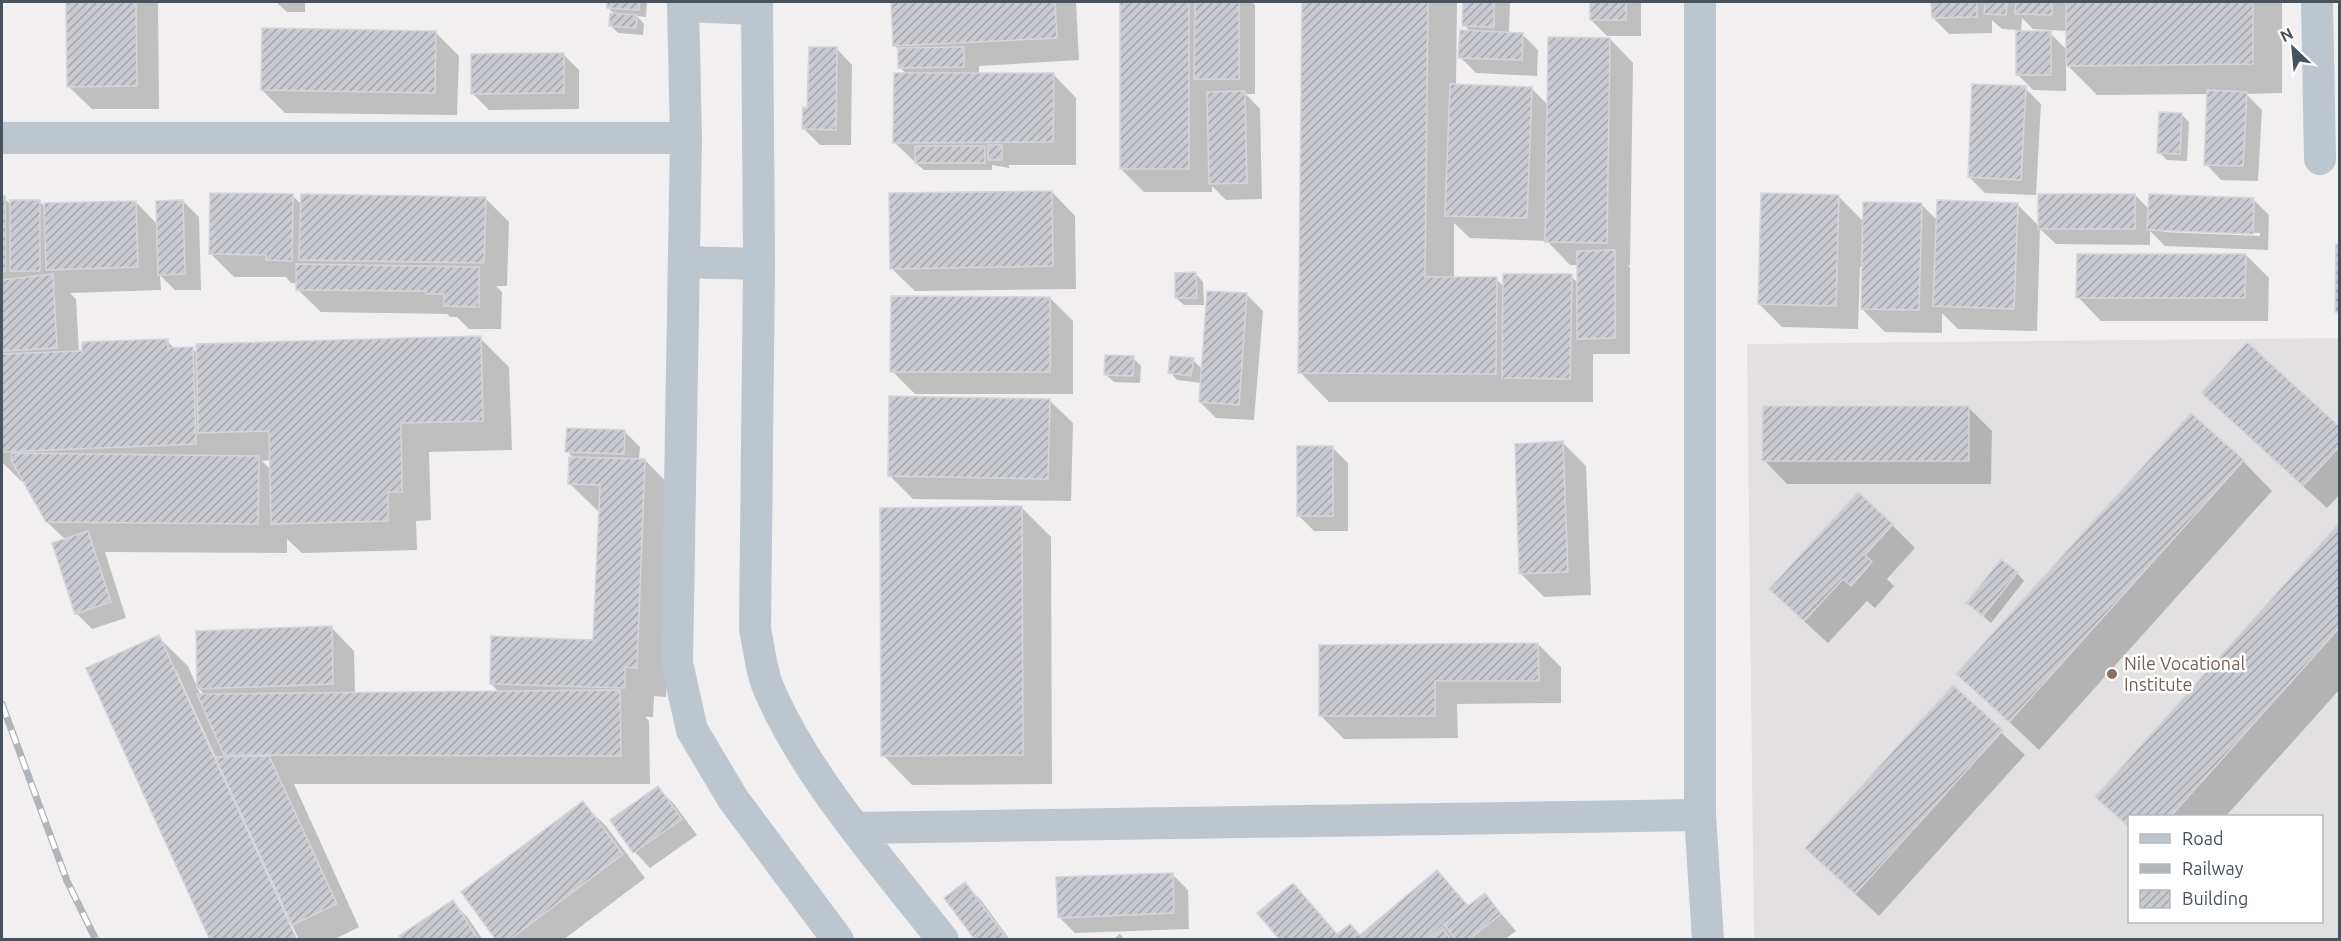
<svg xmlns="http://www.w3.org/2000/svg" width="2341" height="941" font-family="Ubuntu,sans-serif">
<defs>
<pattern id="building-hatch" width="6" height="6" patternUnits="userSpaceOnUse" patternTransform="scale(1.5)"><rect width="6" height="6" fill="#c9cbd1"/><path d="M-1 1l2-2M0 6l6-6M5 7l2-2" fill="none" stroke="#a5a7ad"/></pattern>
</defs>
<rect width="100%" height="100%" fill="#f1efef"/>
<!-- education -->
<path fill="#e2e0e1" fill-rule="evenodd" d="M2339 338V939H1754L1747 344ZM2130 816H2322V922H2130Z"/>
<!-- shadow -->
<path fill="#0003" fill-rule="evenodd" d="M67 2H158L159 109H92L68 86Z
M276 2H305V12H287Z
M609 2H647L646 17 637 16 644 24 643 35 618 33 610 25 616 15 608 8Z
M893 2H1076L1079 60 979 66V74H1053L1076 98V165H1009V168L992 165V170H924L918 165 894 142 907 74 899 67V50L895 46Z
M1121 2H1251L1255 5V94H1246L1260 109 1262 199 1226 200 1212 186V192H1144L1121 169Z
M1304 2H1457L1456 86 1532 89 1548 105 1610 39 1633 63 1630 265H1628L1630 268V354H1593V402H1329L1300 372ZM1454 223 1470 238 1547 241 1570 265H1579V284L1571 276 1504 287 1496 279H1454Z
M1465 2H1510L1509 34H1522L1538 50 1537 76 1476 73 1460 57 1471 32 1464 25Z
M1591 2H1641V36H1607L1591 20Z
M1933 2H2282V93L2246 94 2262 110 2258 181 2221 180 2206 164 2209 94 2097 95 2066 64V91L2033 90 2017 74 2018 30 2002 29 1992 20V33L1949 34 1933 18ZM2022 18 2033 29 2067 31V50L2050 33 2021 32Z
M435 32 459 56 457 115 285 113 262 90Z
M837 49 852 65 851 145H820L804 129 809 109Z
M563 54 579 70V109L489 110 473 94Z
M2025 88 2041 104 2036 195 1985 193 1969 177Z
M2181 114 2189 122 2187 161 2167 160 2159 152Z
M1052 192 1075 216 1076 289 915 291 891 268Z
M292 195 302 205 486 199 509 222 507 286H496L502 292 501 329H469L457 317H450L447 314 321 312 297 289V283H291L286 277H234L211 254Z
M2135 195 2150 210 2253 199 2269 215 2268 250 2165 246 2150 231V245L2056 244 2040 229 2037 331 1958 329 1942 313V333L1885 332 1862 309 1863 267H1860L1858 329 1782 327 1759 304 1838 196 1864 222 1921 204 1938 221 2017 204 2040 227ZM2164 229 2260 233V236L2164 232Z
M2 197 12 205 40 202 46 208 136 202 158 225 183 201 199 217 201 290H175L160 275 161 290 70 293 76 299 79 353 167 341 175 349 192 348 198 354 480 338 509 367 512 450 429 452 431 520 416 521 417 550 302 553 287 539V553L105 552 126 618 92 629 76 613 66 540 47 522 25 481H21L2 462ZM271 460V470L262 461Z
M2246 255 2269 278 2268 321H2101L2078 297Z
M1196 274 1203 282 1204 305H1184L1176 298Z
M1247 295 1263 311 1254 420 1216 418 1200 402 1202 383 1177 380 1170 372 1193 360 1203 370Z
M1050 298 1073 321V394H915L892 371Z
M1133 358 1141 366 1140 383 1114 382 1106 375Z
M1049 400 1073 423 1071 501 913 499 890 476Z
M1969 408 1992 431 1991 484H1787L1764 460Z
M2226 416 2340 429V494L2327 508Z
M624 431 640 447 639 460H645L674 490 666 697 654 696 653 717H645L649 721 650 784H294L359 927 333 940H299L176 670H173L158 637 188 666 201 696H206L198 688 331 627 354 651 355 694 500 693 491 684 595 641 600 513 569 483 574 459 567 451Z
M1563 443 1586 466 1591 595 1544 597 1521 574Z
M1332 447 1348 463V531H1314L1298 515Z
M2243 461 2272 491 2039 750 1958 674Z
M1021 507 1051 537 1052 784 912 785 883 755Z
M1892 525 1915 548 1887 579 1894 586 1875 608 1867 601 1828 643 1794 612Z
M2340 525V689L2226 816H2130V829L2097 797Z
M2017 573 2024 581 1991 623 1968 603Z
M1538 644 1561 667V703L1457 704 1458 738 1344 739 1321 716Z
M1953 687 2025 755 1879 916 1830 871Z
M658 788 674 804 697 835 650 868 635 852 612 821Z
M582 803 606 826 645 878 563 940H498Z
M1437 872 1470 907 1485 895 1516 931 1504 940H1282L1293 885 1339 935 1361 936Z
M1172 874 1188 890 1189 929 1075 933 1059 917Z
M965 884 981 900 1010 940H977Z
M453 902 468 918 483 940H403Z
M1120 934 1125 940H1112Z"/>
<!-- building -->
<path fill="url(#building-hatch)" stroke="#d3d5da" stroke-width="1.5" d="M66 2H136L137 86 67 87Z
M607 2H640L639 10 607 8Z
M891 2H1055L1057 38 893 46Z
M1120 2H1189V169H1120Z
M1195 2H1239V79H1194Z
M1302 2H1428L1425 277H1497L1496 374 1298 373Z
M1463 2H1494V27L1462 26Z
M1590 2H1626V20H1590Z
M1931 2H1977V17L1932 18Z
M1985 2H2007L2006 15 1984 14Z
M2016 2H2052V15L2015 14Z
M2066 2H2253V64L2066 66Z
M610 13 637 15 636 28 609 26Z
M262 28 436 31 435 93 261 90Z
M1460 30 1523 33 1522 60 1458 58Z
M2016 31H2051V75H2016Z
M1548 37 1610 38 1607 243 1545 242Z
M809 47H837L836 130 802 129 803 107 807 108Z
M964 47V67L898 68V48Z
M564 53V93L471 94V54Z
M894 73H1054L1053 142 893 143Z
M1450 84 1532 87 1527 218 1445 216Z
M1972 84 2026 86 2021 180 1968 177Z
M2207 90 2247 92 2243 166 2204 165Z
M1245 91 1247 183 1209 184 1207 92Z
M2159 112 2182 113 2180 154 2157 153Z
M988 145H1002V160H988Z
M915 146H985V163H915Z
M1052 191 1053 266 890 269 889 193Z
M210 193 293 194 292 261 266 260V255L209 254Z
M1761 193 1839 195 1836 306 1758 304Z
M301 194 486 197 484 263 299 260Z
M2038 194H2135V229H2038Z
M2149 194 2254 198 2253 234 2147 230Z
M2 196H5L6 271 2 272Z
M10 200H40V271H10Z
M183 200 185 274 158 275 156 201Z
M1937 200 2018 203 2014 309 1933 306Z
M136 201 138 267 46 270 44 203Z
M1863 202 1922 203 1919 310 1861 309Z
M2336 244H2340V312H2335Z
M1615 250V338L1577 339V251Z
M2077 254H2246L2245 298H2076Z
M296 264 479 267V307L444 306V294H426L425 291 296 290Z
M1196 272 1197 298H1175V273Z
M53 274 57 348 2 351V280Z
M1503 274H1572L1570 379 1502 378Z
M1207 291 1247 293 1239 405 1199 402Z
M891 296 1050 297V372H890Z
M481 336 483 421 401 423 402 492H388V521L271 524 269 431 198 433 196 344Z
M168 339V348L193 347 196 444 2 452V354L82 351V342Z
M2247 342 2340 427V446L2303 486 2201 393Z
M1105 355 1134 356 1133 376 1104 375Z
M1170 356 1194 358 1191 376 1168 373Z
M889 396 1050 399 1048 479 888 476Z
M1763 406H1969V461H1762Z
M2191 413 2244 460 2009 722 1956 674Z
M567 428 625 430 624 454 565 452Z
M1563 441 1568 572 1519 574 1515 444Z
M1297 446H1333V516H1297Z
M12 453 259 456 258 524 46 522 11 460Z
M569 457 645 459 637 668 625 667V688L490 684 491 636 593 640 600 485 568 484Z
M1858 492 1893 524 1865 555 1872 562 1851 586 1843 579 1804 621 1769 589Z
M1022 506 1023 755 881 756 880 508Z
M2340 522V627L2171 816H2130V828L2095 797Z
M88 531 111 602 75 614 52 543Z
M2001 559 2018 572 1983 616 1966 603Z
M332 626 333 684 197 689 196 631Z
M159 635 297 940H210L86 668Z
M1538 643 1539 681H1435V716H1319V645Z
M1953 685 2003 730 1855 894 1805 848Z
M620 690 621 756 224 755 197 694Z
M269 756 337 904 292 925 215 757Z
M658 786 682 819 633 853 610 820Z
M583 801 623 854 509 940H496L461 892Z
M1437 870 1467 905 1426 940H1280L1257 913 1293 883 1337 934 1350 924 1360 935Z
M1173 873 1174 913 1058 918 1056 877Z
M965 882 1008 940H975L944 898Z
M1485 893 1501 914 1468 940H1456L1444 924Z
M453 900 479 940H402L399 936Z
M1443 929 1451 940H1429Z"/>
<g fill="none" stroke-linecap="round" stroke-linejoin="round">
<!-- street -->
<path stroke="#bdc6ce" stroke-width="32" d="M683 2 686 138 677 663 692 730 733 799 838 940
M757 2 759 264 755 629C759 648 761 670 768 687 806 777 883 863 943 940
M1700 2V815L1708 940
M2317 2 2320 159
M683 6 756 9
M2 138H686
M684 262 759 264
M856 828 1700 815"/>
<defs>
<path id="rail" d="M2 704 67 881 96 940"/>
</defs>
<!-- rail casing -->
<use href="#rail" stroke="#b1b4b9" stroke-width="7"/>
<!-- rail -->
<use href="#rail" stroke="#fff" stroke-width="4.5" stroke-dasharray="14" stroke-linecap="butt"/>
</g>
<!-- markers -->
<circle fill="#8d6e63" stroke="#fff" stroke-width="2" cx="2112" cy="674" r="6"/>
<g text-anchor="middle" stroke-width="5" stroke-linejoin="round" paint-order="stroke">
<!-- education labels -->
<g font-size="18" fill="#785e54" stroke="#fff" text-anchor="start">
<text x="2124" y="670">Nile Vocational<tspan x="2124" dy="21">Institute</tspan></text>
</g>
</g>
<!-- border -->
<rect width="2341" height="941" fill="none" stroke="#47525c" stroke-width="6"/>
<!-- legend -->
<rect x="2128" y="815" width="195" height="108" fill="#ffffff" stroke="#b5babe" stroke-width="1.5"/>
<rect x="2140" y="834" width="30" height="9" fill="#bdc6ce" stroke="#b5babe" stroke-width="1.5"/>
<text x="2182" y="845" font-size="18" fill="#47525c">Road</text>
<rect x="2140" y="864" width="30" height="9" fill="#b1b4b9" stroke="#b5babe" stroke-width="1.5"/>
<text x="2182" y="875" font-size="18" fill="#47525c">Railway</text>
<rect x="2140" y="890" width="30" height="18" fill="url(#building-hatch)" stroke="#b5babe" stroke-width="1.5"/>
<text x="2182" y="905" font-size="18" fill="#47525c">Building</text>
<!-- north arrow -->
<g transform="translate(2293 48) rotate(334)" stroke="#ffffff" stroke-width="4.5" paint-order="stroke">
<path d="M0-4.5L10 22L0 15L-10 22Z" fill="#47525c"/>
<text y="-9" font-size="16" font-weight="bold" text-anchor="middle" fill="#47525c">N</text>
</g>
</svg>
